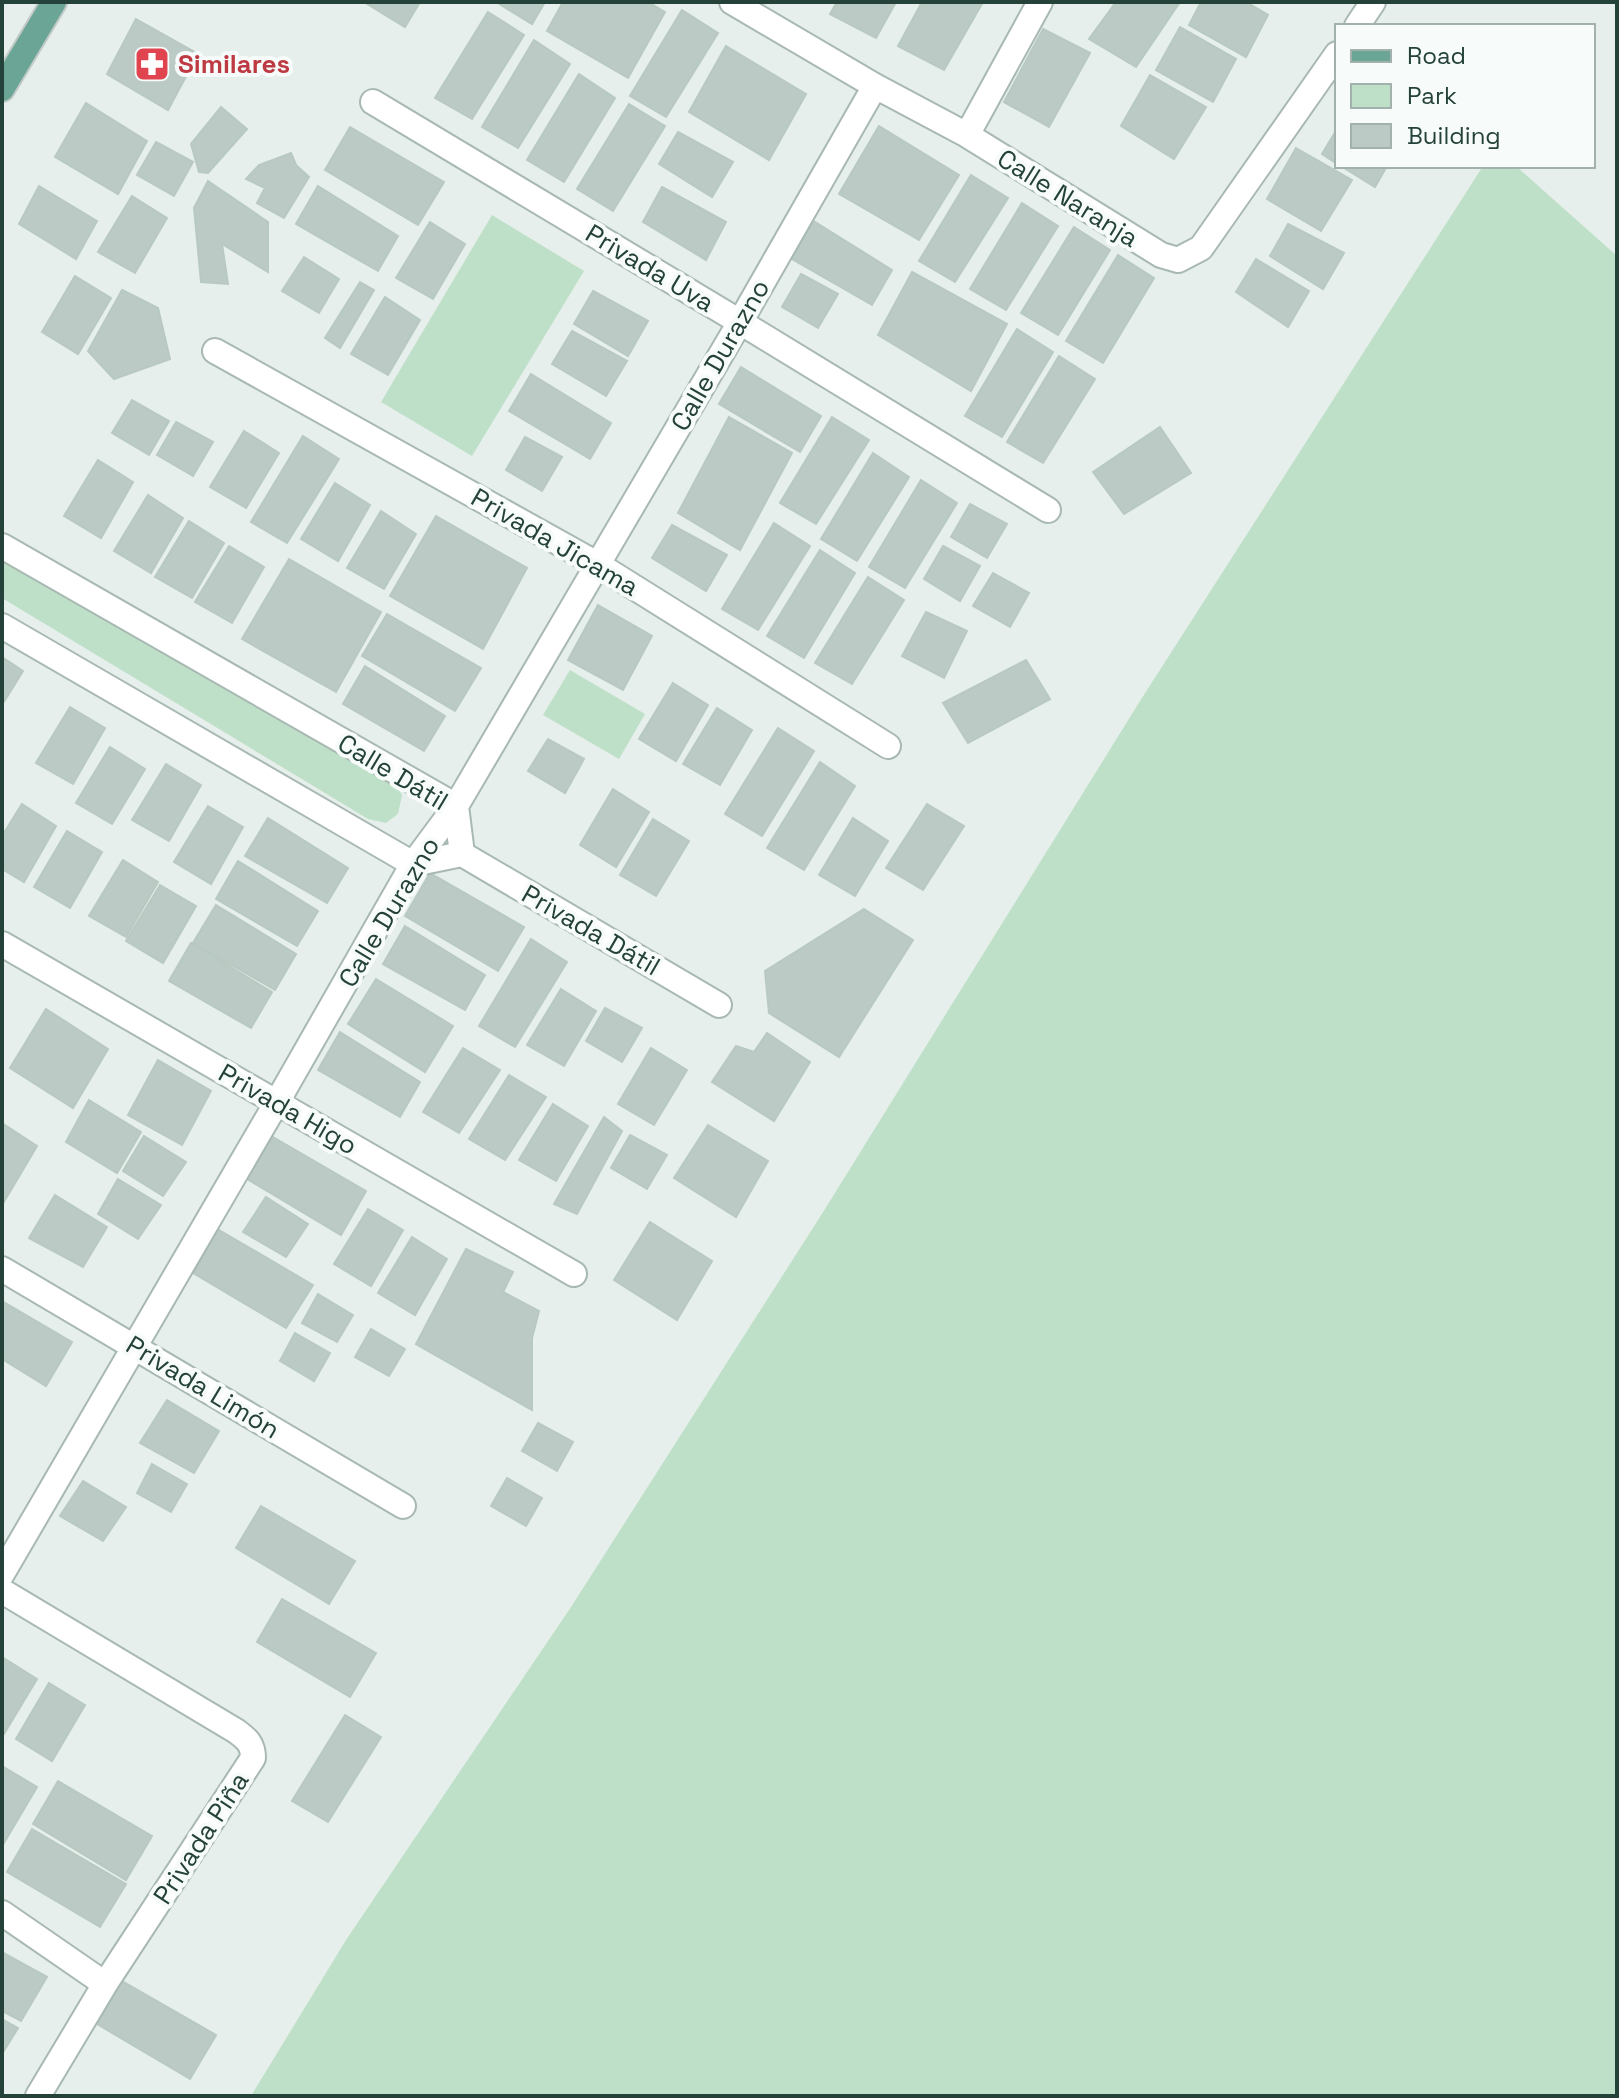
<svg xmlns="http://www.w3.org/2000/svg" width="1619" height="2098" font-family="'Space Grotesk',sans-serif">
<rect width="100%" height="100%" fill="#e6efeb"/>
<!-- green -->
<path fill="#bfe0c8" d="M1483 166H1516L1617 256V2096H251L346 1940 571 1607 825 1209 1140 701Z
M492 215 584 271 472 456 381 402Z
M2 547 393 779 402 795 398 814 386 823 368 819 2 598Z
M570 670 645 714 619 759 543 715Z"/>
<!-- building -->
<path fill="#bbcac4" stroke="#b8c9c2" stroke-width="2" d="M364 2H420L405 27Z
M496 2H545L532 24Z
M563 2H648L665 12 628 78 547 31Z
M837 2H896L876 38 830 14Z
M922 2H983L944 70 898 46Z
M1116 2H1180L1136 67 1089 39Z
M1201 2H1246L1268 15 1246 57 1189 25Z
M682 10 718 33 666 117 630 96Z
M488 12 524 35 472 119 435 98Z
M136 19 198 54 168 110 107 74Z
M1180 27 1236 59 1213 102 1156 70Z
M1043 29 1090 53 1049 127 1004 102Z
M534 40 570 64 518 148 482 127Z
M726 46 806 94 769 160 689 112Z
M579 74 615 98 564 182 527 160Z
M1150 75 1206 107 1174 159 1121 126Z
M86 103 147 141 118 194 55 157Z
M629 104 665 126 613 211 577 189Z
M221 107 247 129 208 173 199 172 191 144Z
M879 126 959 175 919 240 839 194Z
M350 127 444 182 418 225 325 170Z
M1337 129V164L1322 154Z
M678 132 733 162 712 197 659 164Z
M156 142 193 162 174 196 137 175Z
M1296 148 1352 180 1321 231 1267 199Z
M291 153 296 165 309 177 284 218 257 203 265 188 246 179 259 165Z
M1341 166H1387L1375 187Z
M971 175 1008 198 955 282 919 261Z
M208 181 268 222V272L222 244 228 284 201 282 194 208Z
M39 186 97 221 76 259 19 224Z
M318 186 398 236 378 271 296 224Z
M662 187 726 222 706 260 643 222Z
M132 196 167 218 135 273 98 252Z
M1022 203 1058 226 1006 310 970 289Z
M812 220 892 270 872 305 790 258Z
M430 222 465 244 433 299 396 278Z
M1288 224 1344 253 1323 289 1270 256Z
M1074 227 1110 250 1058 335 1021 313Z
M1118 255 1154 278 1103 363 1066 341Z
M304 257 339 279 319 313 282 291Z
M1256 259 1309 291 1288 327 1236 292Z
M912 272 1007 324 971 391 878 335Z
M801 274 838 294 818 328 782 307Z
M75 276 111 298 78 354 42 332Z
M360 282 374 290 340 348 325 338Z
M122 290 158 308 170 359 114 379 88 351Z
M593 291 648 321 628 356 574 324Z
M385 297 420 320 388 375 351 354Z
M1017 329 1053 352 1002 437 965 416Z
M572 331 627 361 606 396 552 364Z
M1059 356 1095 379 1043 463 1007 442Z
M741 367 821 416 800 452 719 404Z
M531 374 611 423 590 459 509 411Z
M132 400 169 421 149 455 112 433Z
M729 417 792 453 740 550 678 513Z
M832 417 869 440 816 524 780 503Z
M176 422 213 442 193 476 157 455Z
M1160 427 1191 473 1124 514 1093 472Z
M244 431 279 453 246 508 210 487Z
M303 436 339 459 287 543 251 522Z
M525 437 562 457 542 491 506 470Z
M873 453 909 477 857 561 821 539Z
M98 460 133 482 101 538 64 516Z
M921 480 957 503 905 588 869 567Z
M335 483 370 505 338 561 301 539Z
M148 495 183 518 151 573 114 551Z
M970 504 1007 524 987 558 951 537Z
M381 511 416 534 384 589 347 568Z
M436 516 527 568 483 649 390 596Z
M189 521 224 543 192 598 155 577Z
M774 523 810 546 758 630 722 609Z
M672 525 727 555 706 591 652 558Z
M229 546 264 567 232 623 195 602Z
M943 546 980 566 960 601 924 579Z
M820 550 855 573 804 658 767 636Z
M289 559 381 612 336 692 242 639Z
M993 573 1029 593 1010 627 973 606Z
M868 577 904 600 852 684 815 663Z
M598 605 652 636 623 690 568 660Z
M926 612 967 631 944 678 902 656Z
M387 614 481 668 455 711 362 656Z
M2 657 23 671 2 705Z
M1026 660 1050 699 968 743 943 703Z
M365 666 445 716 424 751 343 704Z
M673 683 708 705 676 761 639 739Z
M70 707 105 728 73 784 36 763Z
M717 708 752 730 720 785 683 764Z
M778 728 814 751 762 836 725 814Z
M548 739 584 759 565 793 528 771Z
M110 747 145 769 112 824 76 803Z
M820 762 855 786 804 870 767 848Z
M166 764 201 785 169 841 132 820Z
M613 789 649 812 616 867 580 845Z
M22 804 56 826 24 882 2 869V836Z
M927 804 964 826 923 890 886 868Z
M208 806 243 827 211 884 174 862Z
M268 818 348 868 327 903 245 856Z
M853 818 888 841 855 896 819 875Z
M653 819 689 841 656 896 620 875Z
M67 831 102 852 70 908 34 887Z
M123 860 158 882 126 937 89 916Z
M238 861 318 911 297 946 216 899Z
M430 873 524 927 498 971 405 916Z
M160 885 196 906 163 963 126 941Z
M216 905 296 954 275 990 193 943Z
M864 909 913 940 839 1057 769 1013 765 971Z
M405 926 485 975 465 1010 383 964Z
M531 939 567 962 515 1047 479 1026Z
M191 943 272 992 251 1028 169 981Z
M376 979 453 1026 425 1072 348 1024Z
M561 989 596 1011 564 1066 527 1045Z
M605 1008 642 1028 622 1062 586 1041Z
M46 1009 108 1049 73 1108 10 1068Z
M340 1032 420 1082 400 1117 318 1070Z
M767 1033 810 1062 774 1121 712 1082 736 1046 754 1052Z
M463 1048 500 1070 459 1133 423 1112Z
M651 1048 687 1070 654 1125 618 1104Z
M158 1060 211 1091 182 1145 128 1115Z
M509 1075 546 1097 505 1160 469 1139Z
M89 1100 141 1132 117 1173 66 1142Z
M553 1104 588 1126 556 1181 519 1160Z
M604 1117 622 1131 577 1214 554 1204Z
M2 1123 37 1146 2 1205Z
M708 1125 768 1161 736 1217 674 1178Z
M630 1135 667 1155 647 1189 611 1168Z
M144 1136 186 1162 163 1196 123 1171Z
M273 1137 366 1191 341 1235 247 1179Z
M118 1179 161 1205 138 1239 98 1214Z
M55 1195 107 1227 83 1267 29 1238Z
M266 1197 308 1224 286 1257 243 1232Z
M368 1209 403 1230 371 1286 334 1264Z
M650 1222 712 1261 677 1320 614 1280Z
M219 1230 313 1285 286 1328 193 1273Z
M412 1237 447 1259 415 1315 378 1293Z
M466 1249 513 1272 503 1292 539 1311 532 1338V1410L416 1344Z
M318 1294 353 1315 337 1342 302 1323Z
M2 1301 72 1342 46 1386 2 1359Z
M371 1329 405 1349 389 1376 355 1357Z
M295 1333 330 1353 314 1381 280 1361Z
M167 1400 219 1431 194 1473 140 1443Z
M538 1423 573 1442 557 1471 522 1451Z
M152 1464 187 1484 171 1512 137 1493Z
M507 1478 542 1498 526 1526 491 1506Z
M83 1481 126 1507 103 1541 60 1516Z
M261 1506 355 1561 329 1604 236 1548Z
M282 1599 376 1653 350 1697 257 1642Z
M2 1657 37 1679 4 1734 2 1733Z
M49 1683 85 1705 52 1761 16 1739Z
M345 1715 381 1737 328 1822 292 1801Z
M2 1766 37 1787 4 1843 2 1841Z
M58 1781 152 1836 126 1880 33 1824Z
M32 1829 126 1884 100 1927 7 1872Z
M2 1952 47 1977 21 2021 2 2011Z
M122 1981 216 2035 190 2079 97 2024Z
M2 2019 18 2028 2 2054Z"/>
<g fill="none" stroke-linecap="round" stroke-linejoin="round">
<defs>
<path id="minor" d="M732 2 875 86 967 135 1161 255 1178 260 1201 248 1337 54
M1357 26 1373 2
M373 102 740 322 1048 510
M967 135 1040 2
M215 351 597 564 888 746
M2 546 456 806 462 854
M2 626 413 864 462 854
M462 854 719 1005
M2 944 574 1274
M2 1269 403 1506
M2 1574 277 1102 413 864 456 806 740 322 875 86
M2 1591 236 1731C247 1739 253 1744 253 1758L105 1984 38 2096
M2 1913 105 1984"/>
<path id="major" d="M2 89 54 2"/>
</defs>
<!-- minor casing -->
<use href="#minor" stroke="#a8b8b2" stroke-width="28"/>
<!-- major casing -->
<use href="#major" stroke="#c2cac8" stroke-width="28"/>
<!-- minor -->
<use href="#minor" stroke="#fff" stroke-width="24"/>
<!-- major -->
<use href="#major" stroke="#6aa596" stroke-width="24"/>
</g>
<!-- icons -->
<defs>
<symbol id="pharmacy-square" viewBox="-11 -11 22 22"><rect x="-9" y="-9" width="18" height="18" rx="4" fill="#e0444e" stroke="#f7fbf9"/><path d="M-2-6h4v4h4v4h-4v4h-4v-4h-4v-4h4Z" fill="#fff"/></symbol>
</defs>
<g fill-rule="evenodd">
<use href="#pharmacy-square" x="132" y="44" width="40" height="40"/>
</g>
<g text-anchor="middle" stroke-width="8" stroke-linejoin="round" paint-order="stroke">
<!-- health labels -->
<g font-size="26" font-weight="bold" fill="#be3a42" stroke="#f7fbf9" text-anchor="start">
<text x="178" y="73">Similares</text>
</g>
<!-- street labels -->
<g font-size="26" fill="#24423a" stroke="#f7fbf9">
<text transform="translate(1068 198) rotate(32)" y="9">Calle Naranja</text>
<text transform="translate(650 268) rotate(31)" y="9">Privada Uva</text>
<text transform="translate(720 355) rotate(-60)" y="9">Calle Durazno</text>
<text transform="translate(555 542) rotate(30)" y="9">Privada Jicama</text>
<text transform="translate(393 772) rotate(31)" y="9">Calle Dátil</text>
<text transform="translate(389 912) rotate(-59)" y="9">Calle Durazno</text>
<text transform="translate(591 930) rotate(30)" y="9">Privada Dátil</text>
<text transform="translate(288 1109) rotate(30)" y="9">Privada Higo</text>
<text transform="translate(203 1387) rotate(31)" y="9">Privada Limón</text>
<text transform="translate(201 1838) rotate(-57)" y="9">Privada Piña</text>
</g>
</g>
<!-- border -->
<rect width="1619" height="2098" fill="none" stroke="#24423a" stroke-width="8"/>
<!-- legend -->
<rect x="1335" y="24" width="260" height="144" fill="#f7fbf9" stroke="#a3b1ad" stroke-width="2"/>
<rect x="1351" y="50" width="40" height="12" fill="#6aa596" stroke="#a3b1ad" stroke-width="2"/>
<text x="1407" y="64" font-size="24" fill="#24423a">Road</text>
<rect x="1351" y="84" width="40" height="24" fill="#bfe0c8" stroke="#a3b1ad" stroke-width="2"/>
<text x="1407" y="104" font-size="24" fill="#24423a">Park</text>
<rect x="1351" y="124" width="40" height="24" fill="#bbcac4" stroke="#a3b1ad" stroke-width="2"/>
<text x="1407" y="144" font-size="24" fill="#24423a">Building</text>
</svg>
